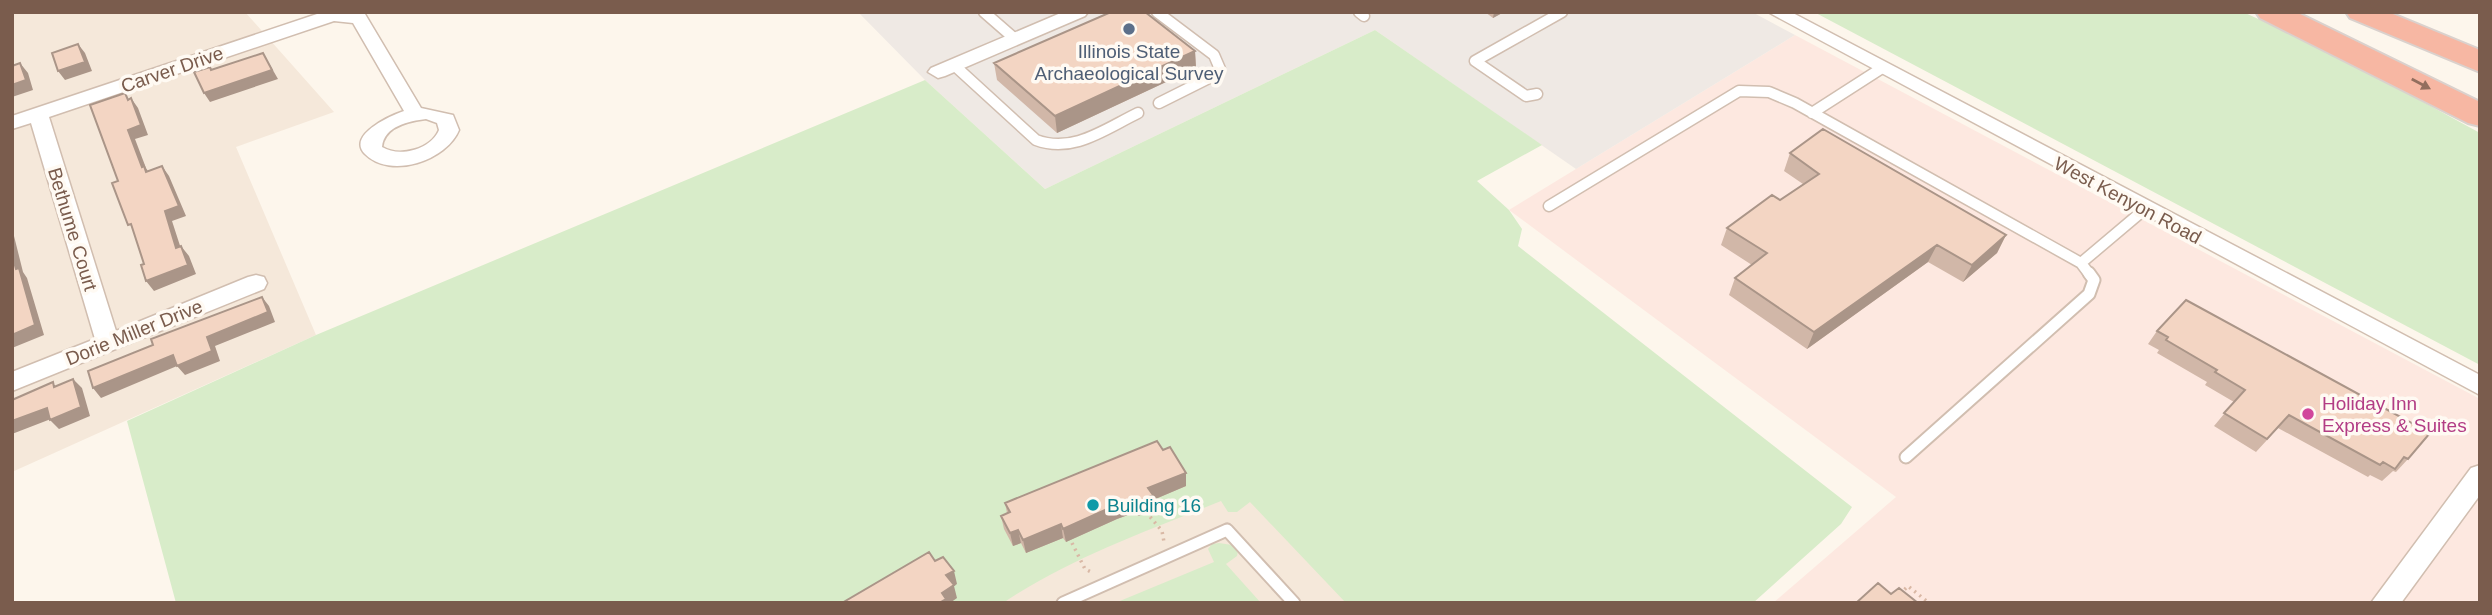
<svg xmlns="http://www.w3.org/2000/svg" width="2492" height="615" font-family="Helvetica,sans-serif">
<rect width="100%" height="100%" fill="#fdf6ec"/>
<!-- residential -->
<path fill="#f5e8da" d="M12 12H245L334 112 236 147 316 335 12 472Z
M1179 410 1368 603H844Z"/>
<!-- commercial -->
<path fill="#fde8e0" d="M1795 35 2480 399V603H1773L1896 497 1509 210Z"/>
<!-- industrial -->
<path fill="#efe9e4" d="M858 12H1752L1795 35 1576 169 1375 30 1045 189 925 80Z"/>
<!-- green -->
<path fill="#d8ecc9" d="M1814 12H2243L2337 55 2480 133V365Z
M1375 30 1542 145 1477 181 1509 210 1522 229 1518 246 1852 507 1841 524 1753 603H1346L1250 502 1237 512H1228L1221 501C1145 532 1072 557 1003 603H176L127 421 316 335 925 80 1045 189Z
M1219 543 1232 545 1238 551 1237 556 1226 564 1261 603H1115L1214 562 1208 549 1212 544Z"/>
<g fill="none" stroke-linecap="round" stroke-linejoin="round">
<defs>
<path id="service-far1" d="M984 12 1015 39
M1157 12 1214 55 1220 69 1215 75 1159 103
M1359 12 1364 16
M954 65 1036 140C1073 154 1105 129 1138 113
M1537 94 1526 96 1475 61 1562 12
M1812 113 1882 68
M1549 206 1739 91 1769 92 1795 103 2081 263
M2090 275 2081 263 2145 209"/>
<path id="service" d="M1906 457 2089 294 2094 280 2089 273
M1063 603 1227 530 1294 603"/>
<path id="minor" d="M323 12 365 14 421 108 453 115 459 130C447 160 391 180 365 154 346 135 392 115 404 111L353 23 334 21 49 117 116 331 248 277 256 275 264 277 267 283 264 289 12 391V372L95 339 31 123 12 129V116ZM426 119 437 123 439 130C431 149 400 158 382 147 384 126 409 121 426 119Z
M1063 12H1088L1085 16 945 76 938 78 928 72 931 68Z
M1768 12H1791L2480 375V395Z
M2480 465V495L2401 603H2371L2471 468Z"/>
<path id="motorway" d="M2256 12H2296L2480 102V126L2468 123 2260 18Z
M2346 12H2388L2480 50V72L2350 18Z"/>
</defs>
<!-- service-far1 casing -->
<use href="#service-far1" stroke="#d1beb0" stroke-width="13"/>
<!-- service casing -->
<use href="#service" stroke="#d1beb0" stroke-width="15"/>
<!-- minor casing -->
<use href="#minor" stroke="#d1beb0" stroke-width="3"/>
<!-- motorway casing -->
<use href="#motorway" stroke="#dad1cd" stroke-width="4"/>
<!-- path -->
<path stroke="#d9b8a5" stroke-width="3.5" stroke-dasharray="2 4.5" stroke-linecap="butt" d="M1146 512 1162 531 1164 542
M1072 543 1085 569 1091 572
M1900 594 1908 586 1929 603"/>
<!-- service-far1 -->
<use href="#service-far1" stroke="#fff" stroke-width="10"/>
<!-- service -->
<use href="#service" stroke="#fff" stroke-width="11"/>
<!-- minor -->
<use href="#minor" fill="#fff" fill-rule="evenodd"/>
<!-- motorway -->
<use href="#motorway" fill="#f7b7a3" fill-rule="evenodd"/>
</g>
<!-- wall -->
<path fill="#d1b7a8" d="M1485 12H1504L1493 18Z
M1195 51 1196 68 1057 133 997 80 994 63Z
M1790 153 2006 235 1997 253 1963 282 1928 262 1807 349 1729 295 1735 278 1752 265 1721 245 1727 228 1780 200 1803 184 1784 171Z
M2157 331 2408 459 2396 472 2393 471 2382 481 2370 475 2368 477 2278 428 2256 452 2214 426 2234 402 2205 385 2207 382 2157 353 2159 350 2148 344Z
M1163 450 1186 473V486L1153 500 1154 509 1138 516 1136 512 1117 519 1066 542 1063 538 1026 553 1021 543 1013 546 1004 529 1001 516 1007 513 1005 503Z"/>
<!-- shaded-wall -->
<path fill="#aa9588" d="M1494 12H1504L1493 18Z
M78 44 85 53 92 71 65 80 58 71Z
M1195 51 1196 68 1057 133 1055 116Z
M263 53 278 79 210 102 204 93Z
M20 63 28 73 33 90 12 97V85Z
M131 98 138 108 148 135 135 139 146 168 151 176 153 182 142 167 128 130Z
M162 166 169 176 186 216 172 221 184 258 176 248 165 211Z
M12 228 23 272 27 278 44 335 12 348 16 269 12 255Z
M2006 235 1997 253 1963 282 1972 265Z
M1937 245 1928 262 1807 349 1814 332Z
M181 246 189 256 196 274 154 291 146 281Z
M262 297 269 306 275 322 215 346 220 361 185 375 177 366 101 398 93 388 207 337Z
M73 379 82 388 90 416 59 429 50 420Z
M47 408 56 417 12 434V421Z
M1186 473V486L1153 500 1154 509 1138 516 1136 503 1148 488Z
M1134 499 1136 512 1117 519 1066 542 1063 529 1116 505Z
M1061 524 1063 538 1026 553 1023 540Z
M1018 530 1021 543 1013 546 1010 533Z
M954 571 957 584 954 586 957 598 950 603H939L946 575Z"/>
<!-- building -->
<path fill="#f3d5c3" stroke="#aa9588" stroke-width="2" d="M1111 12H1145L1195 51 1055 116 994 63Z
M78 44 85 62 58 71 52 53Z
M263 53 272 70 204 93 194 72 210 67 211 70Z
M20 63 26 80 12 85V66Z
M125 93 128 100 131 98 141 125 128 130 142 167 144 166 146 172 162 166 179 206 165 211 176 248 181 246 188 265 146 281 141 265 144 264 131 224 128 225 112 183 118 181 90 105Z
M1823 129 2006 235 1972 265 1937 245 1814 332 1735 278 1767 253 1727 228 1772 195 1780 200 1819 174 1790 153Z
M12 255 16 269 19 268 35 325 12 335Z
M262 297 268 312 207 337 212 351 177 366 173 355 93 388 88 371 153 345 151 339Z
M2186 300 2430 433 2408 459 2404 457 2395 469 2383 462 2380 465 2289 415 2267 439 2224 413 2245 390 2215 372 2217 370 2166 340 2168 337 2157 331Z
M73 379 81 407 50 420 47 408 12 421V400L53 382 54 387Z
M1157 441 1163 450 1170 447 1186 473 1148 488 1153 495 1136 503 1134 499 1116 505 1063 529 1061 524 1023 540 1018 530 1010 533 1001 516 1010 512 1005 503Z
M929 552 935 561 943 557 954 571 946 575 954 585 942 593 946 599 939 603H842Z
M1878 583 1891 594 1899 588 1918 603H1856Z"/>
<!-- one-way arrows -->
<defs><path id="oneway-solid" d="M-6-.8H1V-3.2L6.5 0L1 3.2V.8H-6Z" transform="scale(1.75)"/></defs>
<use fill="#936e5e" href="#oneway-solid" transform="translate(2421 84) rotate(28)"/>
<!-- markers -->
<circle fill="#5c6f8a" stroke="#fffaf3" stroke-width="2.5" cx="1129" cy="29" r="7"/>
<circle fill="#d1479c" stroke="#fffaf3" stroke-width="2.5" cx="2308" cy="414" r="7"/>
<circle fill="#0f9aa8" stroke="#fffaf3" stroke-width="2.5" cx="1093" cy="505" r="7"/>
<g text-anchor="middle" stroke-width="7" stroke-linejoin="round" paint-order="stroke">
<!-- service labels -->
<g font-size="19" fill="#4e5e75" stroke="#fffaf3">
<text x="1129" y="58">Illinois State<tspan x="1129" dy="22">Archaeological Survey</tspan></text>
</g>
<!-- street labels -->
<g font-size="19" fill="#7a5c4d" stroke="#fffaf3">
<text transform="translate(172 69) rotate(-19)" y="7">Carver Drive</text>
<text transform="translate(2128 200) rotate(28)" y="7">West Kenyon Road</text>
<text transform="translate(73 229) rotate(73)" y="7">Bethume Court</text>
<text transform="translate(134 332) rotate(-22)" y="7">Dorie Miller Drive</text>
</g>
<!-- hotel labels -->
<g font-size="19" fill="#b23c85" stroke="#fffaf3" text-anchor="start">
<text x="2322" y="410">Holiday Inn<tspan x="2322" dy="22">Express &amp; Suites</tspan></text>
</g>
<!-- culture labels -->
<g font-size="19" fill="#0d838f" stroke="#fffaf3" text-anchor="start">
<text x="1107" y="512">Building 16</text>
</g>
</g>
<!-- border -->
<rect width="2492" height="615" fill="none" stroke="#7a5c4d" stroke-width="28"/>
</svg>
